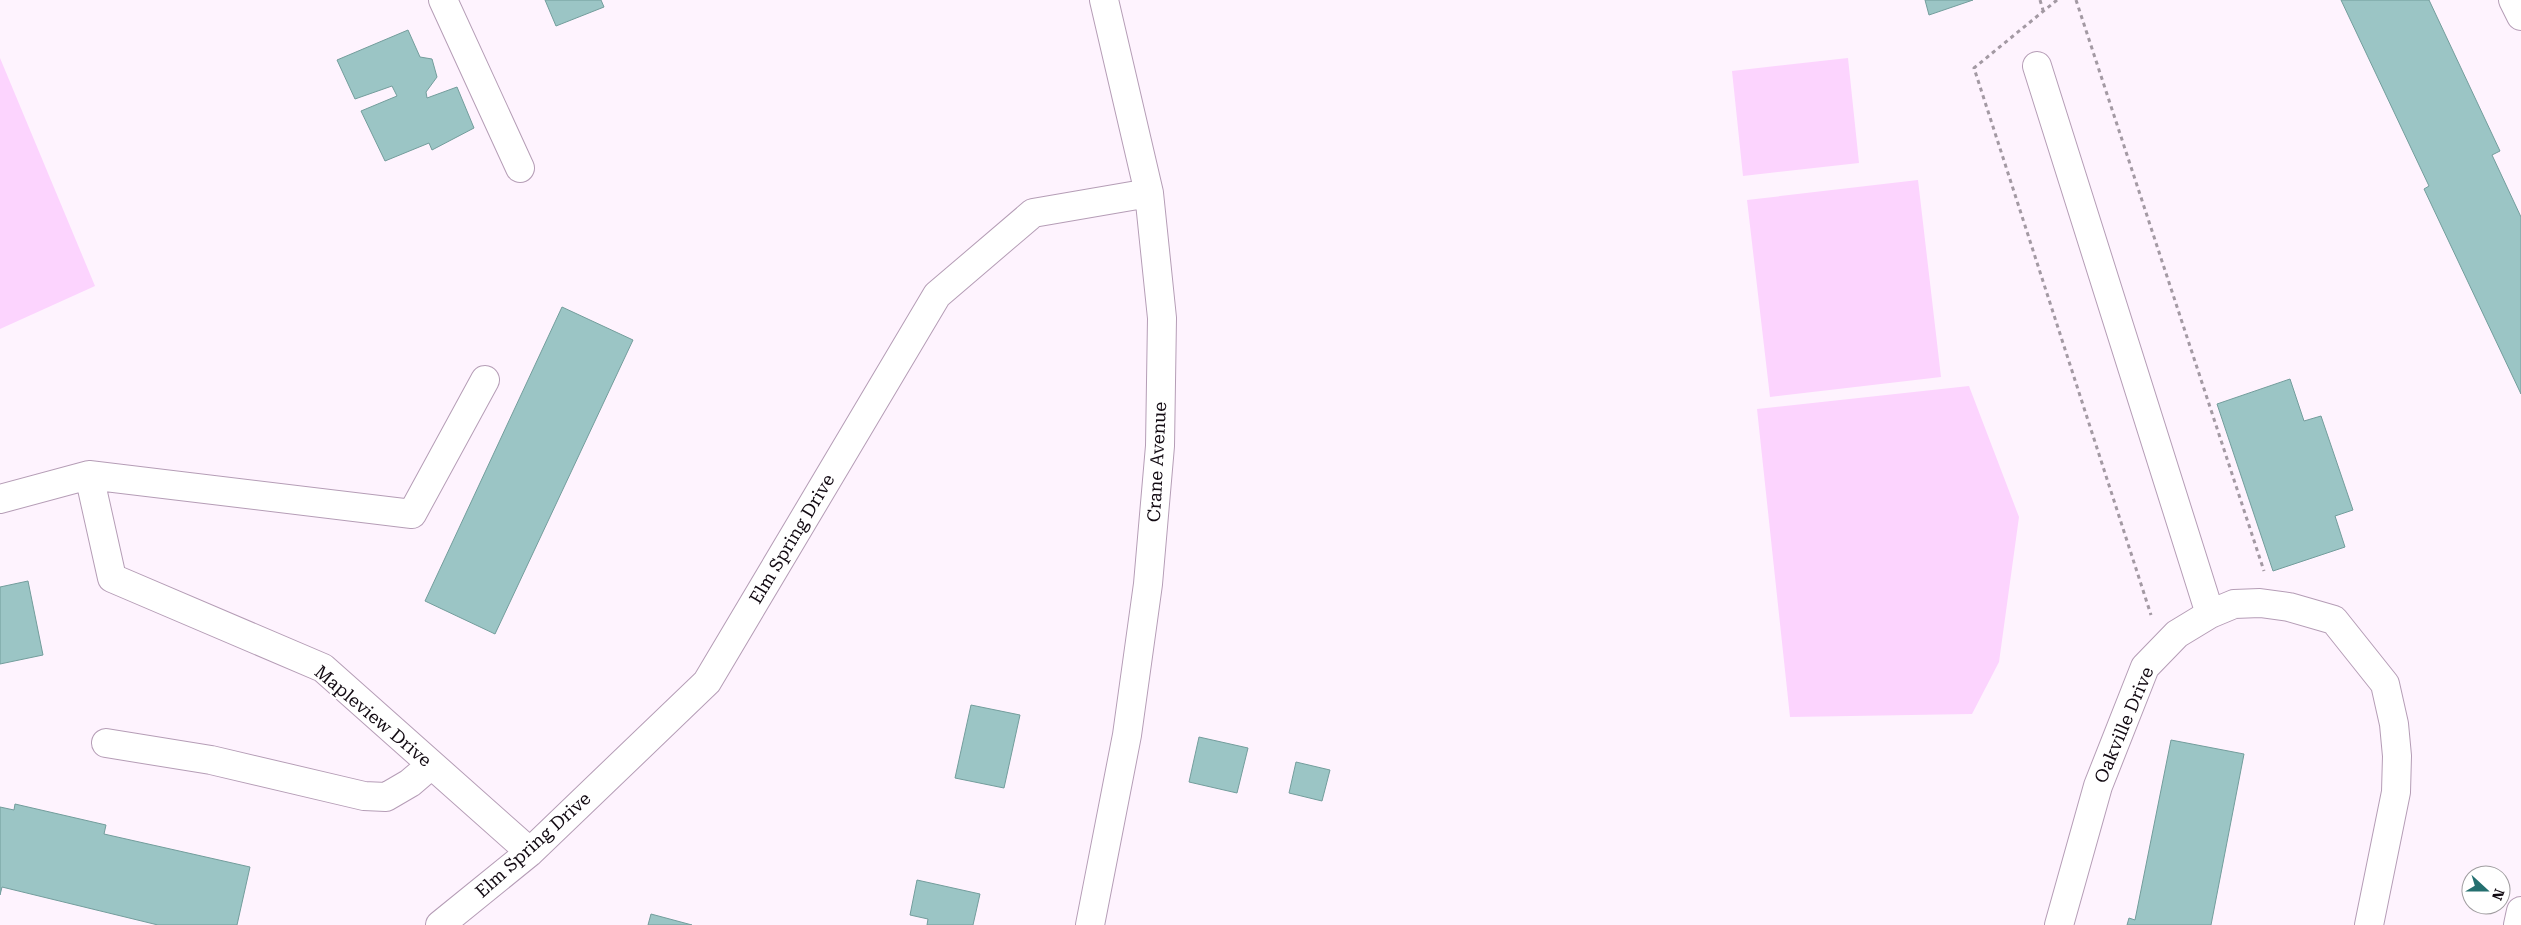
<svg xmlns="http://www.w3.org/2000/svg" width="2521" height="925" font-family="'Roboto Serif',serif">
<rect width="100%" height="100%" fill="#fef3fe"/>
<!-- green -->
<path fill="#fcd4fe" d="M0 58 95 286 0 329Z
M1848 58 1859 163 1743 176 1732 71Z
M1918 180 1941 377 1770 397 1747 200Z
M1969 386 2019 517 1999 662 1972 714 1790 717 1757 409Z"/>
<!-- building -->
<path fill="#9bc5c5" stroke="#739d9c" d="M545 0H601L604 7 556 26Z
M1925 0H1973L1929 15Z
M2341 0H2429L2500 151 2492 155 2521 217V394L2424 189 2429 186Z
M408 30 420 57 432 59 437 77 426 92 427 98 457 87 474 128 432 150 429 143 385 161 361 111 397 96 392 86 355 99 337 60Z
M562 307 633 340 495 634 425 601Z
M2290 379 2304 421 2321 416 2353 510 2335 516 2345 547 2273 571 2217 404Z
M28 581 43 655 0 664V587Z
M971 705 1020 715 1004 788 955 778Z
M1199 737 1248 748 1237 793 1189 782Z
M2171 740 2244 754 2211 925H2127L2129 918 2135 920Z
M1296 762 1330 770 1322 801 1289 793Z
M15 804 106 825 104 834 250 867 237 925H158L2 887 0 895V807L14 810Z
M917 880 980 894 973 925H927L928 919 910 915Z
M651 914 692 925H648Z"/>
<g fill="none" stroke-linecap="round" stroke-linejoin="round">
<defs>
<path id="minor" d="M443 0 520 168
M2513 0 2521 16
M2037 66 2210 614
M485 380 412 514 89 475 112 578 323 668 530 852
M0 499 89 475
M106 743 211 760 364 796 386 797 410 783 431 765
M440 925 530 852 707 682 937 295 1033 213 1149 193
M1090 925 1127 735 1148 584 1160 446 1162 318 1149 193 1104 0
M2059 925 2098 786 2145 667 2177 634 2210 614 2234 604 2260 603 2289 607 2334 620 2385 684 2394 724 2397 756 2396 792 2369 925
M2518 925 2521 911"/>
</defs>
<!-- minor casing -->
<use href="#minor" stroke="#b59db6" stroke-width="30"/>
<!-- path -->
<path stroke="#a399a3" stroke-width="3" stroke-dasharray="4 4" stroke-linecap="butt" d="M2040 0 2043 10
M2057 0 1974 68 2151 615
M2076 0 2264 571"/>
<!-- minor -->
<use href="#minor" stroke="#fff" stroke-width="28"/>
</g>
<g text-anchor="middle" stroke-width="4" stroke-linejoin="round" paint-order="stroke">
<!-- street labels -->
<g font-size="18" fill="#120a12" stroke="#fff">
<text transform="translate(1157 462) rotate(-87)" y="6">Crane Avenue</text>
<text transform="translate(792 539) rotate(-59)" y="6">Elm Spring Drive</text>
<text transform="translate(373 716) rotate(40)" y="6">Mapleview Drive</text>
<text transform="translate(2124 725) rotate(-67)" y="6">Oakville Drive</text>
<text transform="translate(533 845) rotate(-42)" y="6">Elm Spring Drive</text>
</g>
</g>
<!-- north arrow -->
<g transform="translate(2486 890) rotate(111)"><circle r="24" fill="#ffffff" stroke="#a09da0"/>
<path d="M0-4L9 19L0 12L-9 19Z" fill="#246f6f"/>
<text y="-8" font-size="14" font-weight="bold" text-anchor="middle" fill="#120a12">N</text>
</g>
</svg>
